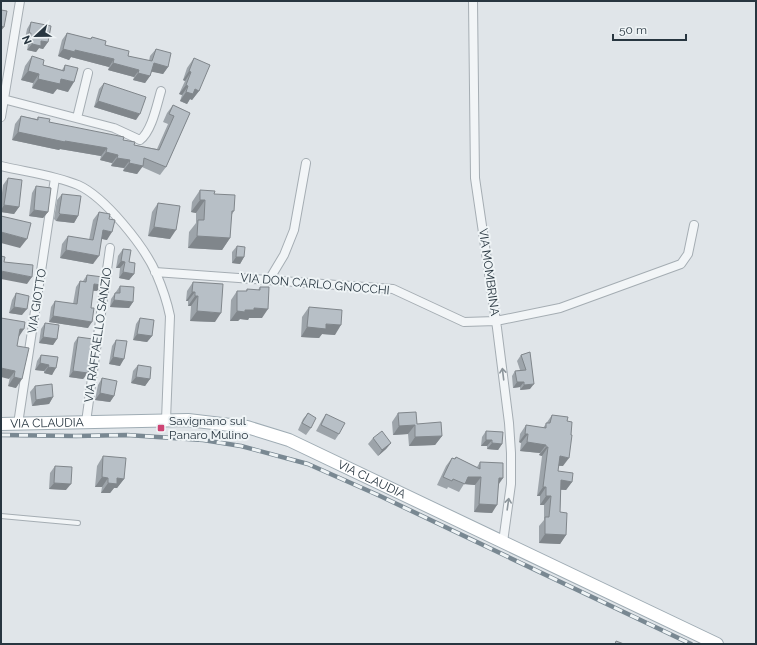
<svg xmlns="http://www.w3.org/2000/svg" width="757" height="645" font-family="Raleway,sans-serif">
<rect width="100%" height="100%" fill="#e0e5e9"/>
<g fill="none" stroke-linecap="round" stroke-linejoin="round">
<defs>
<path id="service" d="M1 516 78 523"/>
<path id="minor" d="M473 1 475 178 497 328 509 423 511 453V484L503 542
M3 99 114 128 140 140C152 131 157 104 161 91
M1 117 20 1
M77 118 88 73
M1 166C26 172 54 175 78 185 105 197 144 246 156 273 162 287 167 301 170 316L166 420
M155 272 393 289 464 322 496 321 560 308 681 264 688 254 694 225
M269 280 284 255 294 230 306 163
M86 422 110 248
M18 424 55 178"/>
<g id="primary">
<path id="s1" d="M1 424 188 420 247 427 289 440 717 644"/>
</g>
</defs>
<!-- service casing -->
<use href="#service" stroke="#a5adb3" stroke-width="6"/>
<!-- minor casing -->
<use href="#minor" stroke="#a5adb3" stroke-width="10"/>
<!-- primary casing -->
<use href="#primary" stroke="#9facb4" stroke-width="14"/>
<!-- service -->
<use href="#service" stroke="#f2f5f7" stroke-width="4"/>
<!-- minor -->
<use href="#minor" stroke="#f2f5f7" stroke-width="8"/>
<!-- primary -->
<use href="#primary" stroke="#fff" stroke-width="12"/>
<defs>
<path id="rail" d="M1 435 76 436 127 435 203 440 241 446 308 464 378 495 691 644"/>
</defs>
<!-- rail casing -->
<use href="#rail" stroke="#798892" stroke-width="4.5"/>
<!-- rail -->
<use href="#rail" stroke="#eff4f6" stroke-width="3" stroke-dasharray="9" stroke-linecap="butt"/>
</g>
<!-- wall -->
<path fill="#9da4aa" d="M31 22 48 42 43 49 39 48 36 52 27 50 28 45H25L26 39H25L27 29Z
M67 33 90 39 92 37 105 45 128 56 149 61 150 56 156 49 168 67 163 74 152 71 150 76 145 83 133 80 134 77 108 70 109 67 71 57 69 60 58 56 62 40Z
M32 56 43 65 62 70 65 65 68 92 57 89 53 94 32 88 33 83 21 80 25 66Z
M194 58 199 91 192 100 190 99 187 104 180 101 182 95 179 94 185 81 183 80 187 68Z
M104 83 136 120 94 107 99 89Z
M173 105 190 113 166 167 160 175 142 167 137 174 123 171 124 168 111 166 112 163 100 160 101 156 60 149 59 150 12 140 15 124 21 116 37 119 38 117 49 122 123 140 134 145 157 149 168 124 163 122 167 113Z
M8 178 19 207 14 214 1 212V201L3 185Z
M36 186 48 212 43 218 29 216 32 193Z
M200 190 214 194 234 211 231 216 230 238 222 250 188 248 189 232 196 223V213L191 212 192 202Z
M62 194 78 216 74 223 56 221 54 219 57 200Z
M158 203 170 239 148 236 152 212Z
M99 212 109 219 107 240 102 239 93 264 60 258 62 244 68 236 89 240 93 220Z
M237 246 244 257 240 264 232 263V252Z
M123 249 134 274 129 280 119 278 120 268H116L118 256Z
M87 275 97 291H93L88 328 49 322 51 307 55 301 73 304 76 287 80 281H83Z
M193 282 215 322 190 321 191 306H188V301H186L187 291Z
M120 286 133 302 129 308 110 307 111 299Z
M260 287 262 318H249L248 320 240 319 238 321H230L231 300 237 291H246L247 289 258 290Z
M16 293 22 315 9 313 12 300Z
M309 307 335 335 322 334 319 338 301 337 302 317Z
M140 318 152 336 147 342 133 340 136 324Z
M45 323 57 339 53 345 39 343 41 329Z
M78 337 88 373 83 379 69 377 74 343Z
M116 340 120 366 109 364 112 346Z
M17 346 16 388 8 386Z
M530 352V389L520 390V387L513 388 512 376 515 371 520 370 517 361 521 355Z
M41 355 58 357 52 375 44 373V371L35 370 37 361Z
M138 365 150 379 145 386 131 383 133 371Z
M102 378 114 396 110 402 95 400 98 385Z
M35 386 53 397 49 404 32 406 30 392Z
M308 413 311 428 306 435 298 430 303 419Z
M398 413 417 424 442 436 435 445 409 446 408 434 393 435 392 422Z
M326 414 339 434 335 440 316 431 322 420Z
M552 415 563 466H558V471L572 482 566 490H561L560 512 566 535 560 544 539 543V526L544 520V505H540V496H537L542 456 539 455 540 453 520 451 521 443 519 442 520 434 526 425 543 428Z
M486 431 502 444 498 450 487 449V446H481L482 437Z
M373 438 391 443 386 449 378 456 368 444Z
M103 456 124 479 117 488H114L110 493H101L102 487H95L97 466Z
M456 457 477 467 480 462 503 478 499 484 492 513 474 512 475 485 464 484 459 492 448 487 447 489 437 485 446 466 452 458 454 459Z
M55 466 66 490 49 489 50 473Z"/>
<!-- shaded-wall -->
<path fill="#80868b" d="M1 26 4 27 1 31Z
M29 33H31L26 39H25Z
M30 39H32L28 45H25Z
M41 41 48 42 43 49 39 48 36 52 27 50 32 44Z
M63 49 75 50 114 59 109 67 71 57 69 60 58 56Z
M113 63 139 70 134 77 108 70Z
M154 63 168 67 163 74 148 71Z
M28 71 39 74 33 83 21 80Z
M189 71 191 72 185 81 183 80Z
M138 73 150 76 145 83 133 80Z
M38 79H61L74 82 68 92 57 89 53 94 32 88Z
M186 85 188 86 182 95 179 94Z
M195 89 199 91 192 100 190 99 187 104 180 101 186 92Z
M98 101 140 114 136 120 94 107Z
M18 132 107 148 101 156 60 149 59 150 12 140Z
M106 152 118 155 112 163 100 160Z
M117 158 130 160 124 168 111 166Z
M129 163 143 166 137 174 123 171Z
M200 200H205L196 213 191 212Z
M4 205 19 207 14 214 1 212V210Z
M34 210 48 212 43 218 29 216Z
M60 214 78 216 74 223 56 221Z
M154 227 176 230 170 239 148 236Z
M103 230 112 232 107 240 98 238Z
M1 232 27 239 20 248 1 243Z
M197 236 230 238 222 250 188 248Z
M66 250 99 256 93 264 60 258Z
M236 257H244L240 264 232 263Z
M121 261 125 262 120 268H116Z
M1 271 32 277 27 284 1 279Z
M123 272 134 274 129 280 119 278Z
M94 284 102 285 97 291 90 290Z
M192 292H195L188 301H186Z
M195 296H198L191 306H188Z
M114 300 133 302 129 308 110 307Z
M14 307 27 309 22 315 9 313Z
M254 308 268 309 262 318H249L248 320 240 319 238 321H230L237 311Z
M197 311 221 313 215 322 190 321Z
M53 316 92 322 88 328 49 322Z
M326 324 341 325 335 335 322 334 319 338 301 337 307 327Z
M20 329H24L18 338Z
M137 334 152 336 147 342 133 340Z
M43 337 57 339 53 345 39 343Z
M113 357 124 359 120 366 109 364Z
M40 363 49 365 44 371 35 370Z
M48 367 56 368 52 375 44 373Z
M1 368 15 371 9 379 1 377Z
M73 371 88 373 83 379 69 377Z
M14 377 22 379 16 388 8 386Z
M136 377 150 379 145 386 131 383Z
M517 382H524L520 387 513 388Z
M534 384 530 389 520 390 524 385Z
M100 393 114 396 110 402 95 400Z
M53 397 49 404 32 406 36 400Z
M415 425 408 434 393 435 399 426Z
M525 434H528L521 443 519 442Z
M442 436 435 445 409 446 415 437Z
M486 440H492L487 446H481Z
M527 442 546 445 540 453 520 451Z
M391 443 386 449 378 456 382 450Z
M492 443 502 444 498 450 487 449Z
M546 447H548L542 456 539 455Z
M560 456 569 458 563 466 553 465Z
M102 477 108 478 102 487H95Z
M468 477H481L475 485 464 484Z
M117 478 124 479 117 488H114L110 493H101L108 483Z
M499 478H503L497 486Z
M561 480 572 482 566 490 555 489Z
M54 483 71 484 66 490 49 489Z
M543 487H546L540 496H537Z
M546 496H551L544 505H540Z
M479 504 497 505 492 513 474 512Z
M545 534 566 535 560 544 539 543Z"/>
<!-- building -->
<path fill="#b7bfc6" stroke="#80868b" d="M1 10 7 11 4 27 1 26Z
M31 22 51 26 48 42 41 41V46L32 44V39H30L31 33H29Z
M67 33 91 39 92 37 106 41 105 45 129 51 128 56 152 61 156 49 171 53 168 67 154 63 150 76 138 73 139 70 113 63 114 59 75 50V52L63 49Z
M32 56 44 60 43 65 64 71 65 65 78 68 74 82 61 79 60 84 38 79 39 74 28 71Z
M194 58 210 65 199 91 195 89 193 94 186 92 188 86 186 85 191 72 189 71Z
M104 83 146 97 140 114 98 101Z
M173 105 190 113 166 167 144 158 143 166 129 163 130 160 117 158 118 155 106 152 107 148 65 141V142L18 132 21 116 38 120V117L50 119 49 122 124 137 123 140 135 142 134 145 159 150 174 116 169 114Z
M8 178 22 180 19 207 4 205Z
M36 186 51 188 48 212 34 210Z
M200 190 215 191 214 194 235 195 234 211H232L230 238 197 236 198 220H204L205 200H200Z
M62 194 81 196 78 216 60 214 59 213Z
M158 203 180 206 176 230 154 227Z
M99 212 110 214 109 219 115 220 112 232 103 230 99 256 66 250 68 236 93 240Z
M1 216 31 223 27 239 1 232Z
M237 246 245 247 244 257H236Z
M123 249 131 250 129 262 135 263 134 274 123 272 125 262 121 261Z
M1 256 5 257 4 262 33 265 32 277 1 271Z
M87 275 103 277 102 285 94 284 91 308H94L92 322 53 316 55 301 77 304 80 281 86 282Z
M193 282 223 284 221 313 197 311 198 296H195V292H192Z
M120 286 134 287 133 302 114 300 115 293H120Z
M260 287H269L268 309 254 308V310H245V312L237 311V291H247V289L260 290Z
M16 293 29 296 27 309 14 307Z
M309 307 342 310 341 325 326 324V329L307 327Z
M1 318 25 322 24 329H20L17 346 29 348 22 379 14 377 15 371 1 368Z
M140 318 154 320 152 336 137 334Z
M45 323 59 325 57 339 43 337Z
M78 337 93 339 88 373 73 371Z
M116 340 127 341 124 359 113 357Z
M530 352 534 384 524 385V382H517L515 371 526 370 521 355Z
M41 355 58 357 56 368 48 367 49 365 40 363Z
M138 365 151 367 150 379 136 377Z
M102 378 117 381 114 396 100 393Z
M52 384 53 397 36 400 35 386Z
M416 412 417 424 441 422 442 436 415 437V425L399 426 398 413Z
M308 413 316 418 311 428 302 423Z
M326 414 345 423 339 434 321 425Z
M552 415 568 417 567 421 572 422 571 435H572L569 458 560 456 558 471 573 473 572 482 561 480 560 512 567 513 566 535 545 534V517H549L551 496H546V487H543L548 447H546V445L527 442 528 434H525L526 425 546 428V423H550Z
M382 431 391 443 382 450 373 438Z
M486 431 503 432 502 444 492 443V440H486Z
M103 456 126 458 124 479 117 478V484L108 483V478L102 477Z
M456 457 480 469V462L503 463V478H499L497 505 479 504 481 477H468L465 484 453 479 452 481 443 477 452 458 455 459Z
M55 466 72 467 71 484 54 483Z
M616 641 624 644H615Z"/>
<!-- one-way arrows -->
<defs><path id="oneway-shaft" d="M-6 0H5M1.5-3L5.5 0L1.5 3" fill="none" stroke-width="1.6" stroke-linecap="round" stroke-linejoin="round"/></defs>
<g stroke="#8d969c">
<use href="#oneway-shaft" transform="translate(503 374) rotate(-97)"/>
<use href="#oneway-shaft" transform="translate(508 504) rotate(-82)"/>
</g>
<!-- markers -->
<rect fill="#ce4474" stroke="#eff4f6" stroke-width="1.5" x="157" y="424" width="8" height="8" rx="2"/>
<g text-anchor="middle" stroke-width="4" stroke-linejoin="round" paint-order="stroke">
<!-- street labels -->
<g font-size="12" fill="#283640" stroke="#eff4f6">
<text transform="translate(489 272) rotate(82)" y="4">VIA MOMBRINA</text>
<text transform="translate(315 284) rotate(5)" y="4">VIA DON CARLO GNOCCHI</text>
<text transform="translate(37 301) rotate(-81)" y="4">VIA GIOTTO</text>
<text transform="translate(98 335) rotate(-82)" y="4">VIA RAFFAELLO SANZIO</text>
<text dy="4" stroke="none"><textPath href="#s1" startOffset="46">VIA CLAUDIA</textPath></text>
<text dy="4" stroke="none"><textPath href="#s1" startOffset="382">VIA CLAUDIA</textPath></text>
</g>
<!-- poi labels -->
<g font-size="12" fill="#283640" stroke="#eff4f6" text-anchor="start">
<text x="169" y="425">Savignano sul<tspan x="169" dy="14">Panaro Mulino</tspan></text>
</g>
</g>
<!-- border -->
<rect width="757" height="645" fill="none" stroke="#283640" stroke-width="4"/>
<!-- north arrow -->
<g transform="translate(36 36) rotate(248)" stroke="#eff4f6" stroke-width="3" paint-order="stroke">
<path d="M0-3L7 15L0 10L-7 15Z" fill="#283640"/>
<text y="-6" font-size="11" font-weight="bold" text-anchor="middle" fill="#283640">N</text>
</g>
<!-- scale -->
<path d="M613 34v6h73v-6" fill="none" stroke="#283640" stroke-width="2"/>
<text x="619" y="34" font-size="12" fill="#283640" stroke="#eff4f6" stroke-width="3" paint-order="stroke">50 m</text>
</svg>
